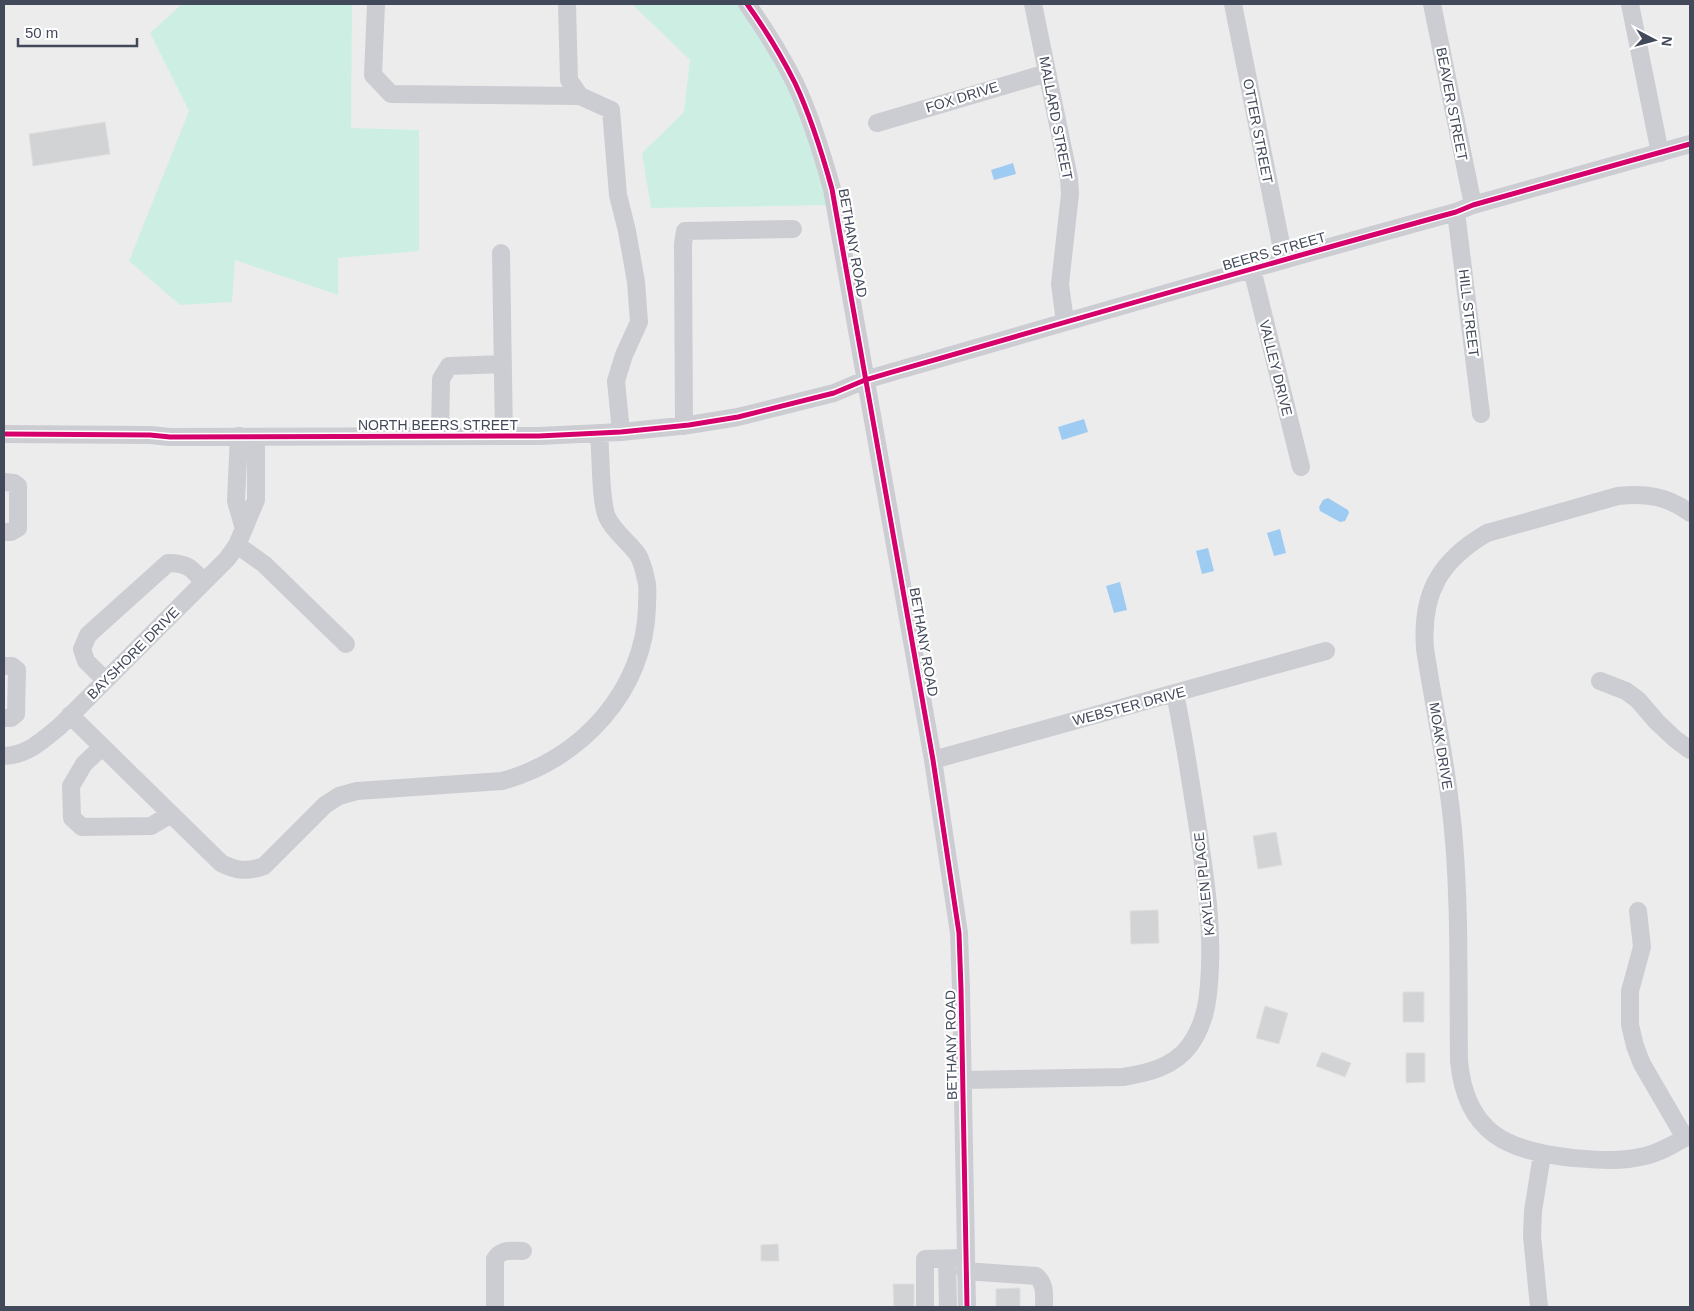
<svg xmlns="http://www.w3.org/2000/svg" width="1694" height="1311" font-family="Arial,sans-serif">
<rect width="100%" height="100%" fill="#edecec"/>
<!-- green -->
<path fill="#cdefe3" d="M182 4H352L351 128 419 130V251L338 258V295L235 260 232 302 180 305 129 261 189 111 150 33Z
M632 4H749L792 68 837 205 651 208 642 153 684 112 690 60Z"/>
<!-- water -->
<path fill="#9ecbf1" d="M1013 163 1016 174 994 180 991 170Z
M1084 419 1088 432 1062 440 1058 427Z
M1328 498 1348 510 1349 513 1345 521 1340 522 1320 511 1319 507 1323 500Z
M1280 529 1286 553 1274 556 1267 533Z
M1208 548 1214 571 1202 574 1196 551Z
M1120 582 1127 610 1114 613 1106 586Z"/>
<!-- building -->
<path fill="#d2d3d5" stroke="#dededf" d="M105 122 110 154 33 166 29 134Z
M1276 832 1282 865 1258 869 1253 836Z
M1158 910 1159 943 1131 944 1130 911Z
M1403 992H1424V1022H1403Z
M1265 1006 1288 1013 1279 1044 1256 1038Z
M1322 1052 1351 1063 1345 1077 1316 1066Z
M1406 1053H1425V1082L1406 1083Z
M778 1244 779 1261H761V1245Z
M893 1284H914V1307H894Z
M1020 1288V1307H996V1289Z"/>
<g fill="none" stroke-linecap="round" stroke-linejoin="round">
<!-- minor -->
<path stroke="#cccdd2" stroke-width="18" d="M376 4 373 75 391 94 580 96 611 110 618 195 627 231 636 282 639 322 624 355 616 381 621 432
M567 4 569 80 580 96
M747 4C765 29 781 55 795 83 811 117 822 153 832 189L933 760 959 933 961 989 967 1307
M1033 4 1069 178 1070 194 1060 284 1065 322
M1233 4 1284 259
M1432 4 1473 205
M1630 4 1660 153
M877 123 1047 73
M1456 212 1481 414
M501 253 504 436
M1252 269 1301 467
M684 426 683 244 685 231 793 229
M4 434 150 435 170 437 539 436 621 432 689 425 738 417 834 393 865 380C1062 323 1258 266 1456 212L1473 205 1690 144
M239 436 236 501 244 529
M440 436 441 379 449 366 503 364
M4 482 14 483 18 486V528L11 532H4
M1690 513C1668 496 1645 493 1618 496L1487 533C1439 561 1421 594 1425 649 1435 713 1449 777 1454 841 1460 914 1458 988 1459 1061 1466 1134 1508 1151 1573 1158 1598 1160 1621 1162 1645 1156 1661 1152 1676 1143 1690 1135
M237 545 264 564 346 644
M4 666H12L17 670 16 714 11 718H4
M105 680 86 661 82 649 88 635 168 563C188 563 191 568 204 582
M1600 681 1626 691 1638 700 1657 722 1675 739 1690 750
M70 715 221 863C236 871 248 872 264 866L325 805 339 796 357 791 502 781C581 760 645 690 647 607 647 599 648 591 647 584 645 575 643 563 638 555 629 542 614 532 607 517 600 501 601 453 599 434
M102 747 84 764 71 786 72 818 82 827 151 826 171 814
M4 756C28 755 43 740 60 726L227 559 237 545 256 500V437
M933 760 1326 651
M1638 911 1642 947 1630 991V1025L1635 1046 1642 1064 1685 1138
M963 1080 1123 1077C1148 1073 1174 1067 1190 1045 1207 1021 1209 994 1210 966 1212 915 1204 871 1197 822 1190 779 1184 736 1175 694
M947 1259 948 1307
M965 1271 1036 1276C1046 1284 1044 1295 1044 1307
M495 1307V1259C502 1248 512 1251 523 1251
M925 1307V1259L965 1258
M1539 1307 1532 1236 1533 1211 1542 1155"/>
<defs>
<path id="cycleway" d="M747 4C765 29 781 55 795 83 811 117 822 153 832 189L933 760 959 933 961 989 967 1307
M4 434 150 435 170 437 539 436 621 432 689 425 738 417 834 393 865 380C1062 323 1258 266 1456 212L1473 205 1690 144"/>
</defs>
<!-- cycleway casing -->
<use href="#cycleway" stroke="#fff" stroke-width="8"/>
<!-- cycleway -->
<use href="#cycleway" stroke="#d6006c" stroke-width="5"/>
</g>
<g text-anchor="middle" stroke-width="4.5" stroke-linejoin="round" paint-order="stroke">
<!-- street labels -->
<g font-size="14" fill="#42495a" stroke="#fff">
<text transform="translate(962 97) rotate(-17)" y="5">FOX DRIVE</text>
<text transform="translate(1452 104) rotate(79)" y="5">BEAVER STREET</text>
<text transform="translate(1056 118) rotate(79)" y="5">MALLARD STREET</text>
<text transform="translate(1258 131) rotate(79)" y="5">OTTER STREET</text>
<text transform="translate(853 243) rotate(80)" y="5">BETHANY ROAD</text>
<text transform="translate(1274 251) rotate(-16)" y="5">BEERS STREET</text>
<text transform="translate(1469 313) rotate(83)" y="5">HILL STREET</text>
<text transform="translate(1276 368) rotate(76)" y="5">VALLEY DRIVE</text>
<text x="438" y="430">NORTH BEERS STREET</text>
<text transform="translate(924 642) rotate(80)" y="5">BETHANY ROAD</text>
<text transform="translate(133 653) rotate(-45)" y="5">BAYSHORE DRIVE</text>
<text transform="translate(1129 706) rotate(-15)" y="5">WEBSTER DRIVE</text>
<text transform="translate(1441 746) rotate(81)" y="5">MOAK DRIVE</text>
<text transform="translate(1204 884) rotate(-96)" y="5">KAYLEN PLACE</text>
<text transform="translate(951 1045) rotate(-91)" y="5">BETHANY ROAD</text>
</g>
</g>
<!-- border -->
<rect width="1694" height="1311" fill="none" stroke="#42495a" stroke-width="10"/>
<!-- north arrow -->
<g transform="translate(1654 40) rotate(96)" stroke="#ffffff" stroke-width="4" paint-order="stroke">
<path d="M0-4L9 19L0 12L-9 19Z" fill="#42495a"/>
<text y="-8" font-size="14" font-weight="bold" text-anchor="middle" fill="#42495a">N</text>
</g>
<!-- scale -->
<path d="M18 38v8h119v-8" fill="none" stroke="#42495a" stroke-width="2.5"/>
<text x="25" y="38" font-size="15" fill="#42495a" stroke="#ffffff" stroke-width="4" paint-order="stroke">50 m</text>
</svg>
